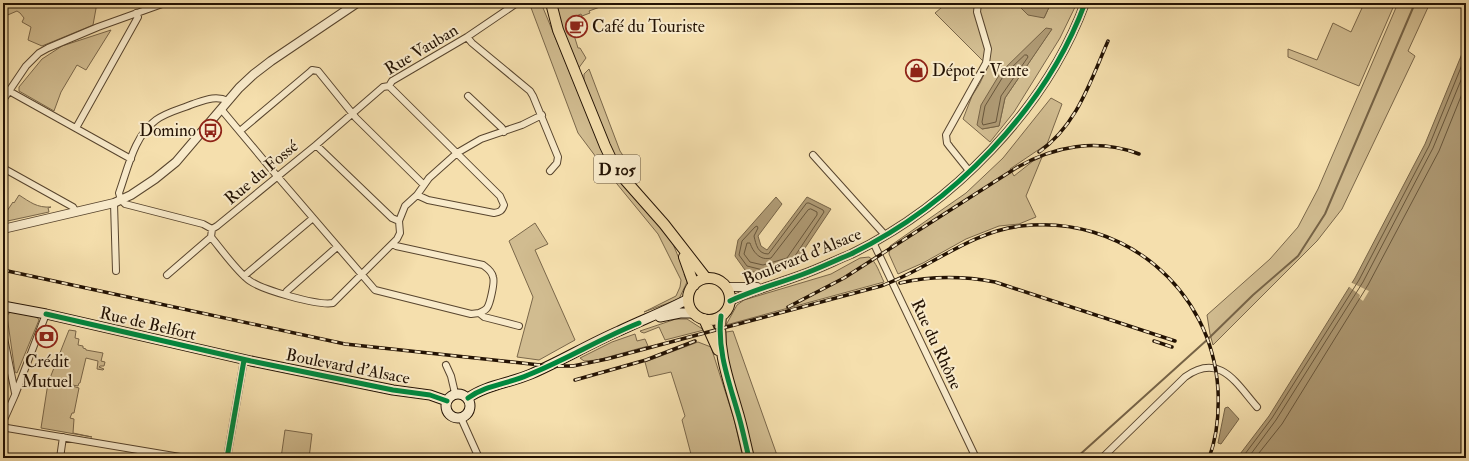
<svg xmlns="http://www.w3.org/2000/svg" width="1469" height="461" font-family="'IM FELL Double Pica',serif">
<rect width="100%" height="100%" fill="#f5dfad"/>
<filter id="stains"><feTurbulence type="fractalNoise" baseFrequency=".005" numOctaves="4"/><feColorMatrix values="0 0 0 0 .2 0 0 0 0 .09 0 0 0 0 .02 0 0 0 .5 -.17"/></filter>
<radialGradient id="worn" r=".72"><stop offset=".6" stop-color="#630" stop-opacity="0"/><stop offset="1" stop-color="#630" stop-opacity=".3"/></radialGradient>
<!-- green -->
<path fill="#d1bc90" stroke="#7a674a" fill-rule="evenodd" d="M3 3H97L93 25 42 46 28 40 31 27 22 22 24 18 20 13 17 11 3 17Z
M527 3H541L595 133 673 244 685 273 684 274 687 282 679 299 644 312 676 296 680 287 681 280 658 234 608 173 578 133 530 5H528Z
M552 3H597L600 7 589 11 590 13 582 16 581 14 569 19 578 48H580L586 58 578 69Z
M947 3H1019L1020 7 1044 18 1051 3H1077L1060 38 1014 112 990 142 963 119 972 96 980 83 988 66 935 13ZM1051 30 1005 98 999 126 982 129Z
M1351 3H1395L1359 86 1288 57V49L1317 60 1333 23 1351 32 1362 8Z
M1398 3H1430L1408 51 1415 56 1342 209 1317 241 1213 345 1210 334 1207 315 1270 259 1298 227 1318 189Z
M111 30 86 70 77 65 61 92 54 111 19 91V87L42 59 62 46Z
M589 69 620 151 636 175 631 179C608 159 597 110 584 81V74Z
M1051 98 1062 104 1047 144 1010 169 1014 176 1033 161 1042 157 1026 196 1036 217 1019 224 999 226 966 239 923 263 898 274 889 254 890 246 966 193 1003 158Z
M19 195C30 202 37 208 51 207L48 208 49 212 3 222V217L13 202 14 203Z
M535 223 548 244 535 250 575 340 539 360 517 357 533 297 509 241Z
M869 257C876 261 880 274 884 282L726 325 737 305 744 300 831 274 860 258Z
M11 312 37 317 39 320 17 373 15 372 7 316 9 313Z
M676 319H687L704 330 665 340 659 327 644 333 641 332 640 331Z
M69 330 76 331 75 338 79 339 78 345 83 346V348L86 349V350L103 353 101 361 105 362 104 366H100L99 367 104 369 103 370 97 369 98 361 86 358 80 383H79L78 386 72 385V386L79 388 74 413H72L70 418 74 419 73 433 92 437 41 428 48 383Z
M733 331 778 458H753L728 362 726 347V332Z
M635 334 637 341 645 339 648 346 597 360 584 361 580 358 612 342Z
M698 342 711 347 734 419 743 458H692L682 420 685 416 671 372 649 377 645 362Z
M285 430 312 434 309 458H281Z"/>
<!-- water -->
<path fill="#ae9973" stroke="#766346" d="M1019 3H1051L1044 18 1028 15 1020 7Z
M1046 28 1052 29 1005 98 999 126 982 129 977 125 981 105 1001 72Z
M1466 44V458H1237L1269 416 1355 278 1425 144Z
M776 197 782 204 758 236 761 246 767 250 807 197 831 209 793 266 763 274 745 270 735 256 738 240Z
M1228 407 1239 419 1221 444 1218 443 1225 408Z"/>
<!-- pier -->
<path fill="#f5dfad" d="M1350 282 1369 291 1363 301 1359 298 1360 295 1348 286Z"/>
<g fill="none" stroke-linecap="round" stroke-linejoin="round">
<!-- shore -->
<path stroke="#68563b" stroke-width="1" d="M1025 55H1027L1028 57 1001 96 996 122 983 125 982 122 985 106 1004 75Z
M807 203H809L823 210 824 212 791 262 763 270 747 266 739 255 742 241 755 227 757 226 758 228 754 236C756 245 758 254 768 254Z
M811 209 817 212V215L787 258 763 265 750 262 744 254 747 243H750C753 252 760 261 771 258L808 210Z
M1242 458 1272 418 1359 280 1429 146 1466 55
M1248 458 1276 420 1363 282 1433 148 1466 68
M1255 458 1282 424 1368 285 1439 151 1466 84"/>
<!-- stream -->
<path stroke="#766346" stroke-width="2" d="M1076 458 1208 339 1253 295 1298 256 1325 214 1415 3"/>
<defs>
<path id="minor" d="M467 37 472 43 530 91 533 96 558 157 557 163 550 171
M389 86 500 196 504 205C502 211 500 212 494 213L428 200 417 195
M9 91 131 159
M468 96 502 128 504 132
M3 100 26 66 39 53 48 48 98 27 165 3
M221 109 277 176 375 290 471 314 479 313 484 317 519 326
M76 128 138 17 136 13
M240 131 310 72 312 70 318 71 356 118 424 185
M316 145 392 218 399 221
M813 155 885 235
M3 168 73 207 76 212
M970 172 950 147 947 143 946 135 986 63 988 49 977 12 978 3
M114 203 116 271
M212 229 203 224 125 204 121 200 119 193C128 168 134 136 156 120 167 112 181 109 193 104 205 100 216 95 228 101
M211 237C221 249 238 273 250 281 263 290 318 306 333 303L397 239 400 233 399 221 405 206 417 195 429 178 457 153 481 139 522 125 542 115
M873 242 976 458
M393 244 396 246 483 265C487 268 492 271 493 277 495 282 490 304 487 308 485 311 481 312 479 313
M167 275 211 237 212 229 217 226 316 145 383 87 389 86 392 81 467 37 517 3
M244 276 313 218
M285 294 287 291 337 247
M3 333 15 393
M446 365 451 376 455 393
M461 418 479 458
M3 422 15 395 46 314
M3 425 7 428 186 458
M60 458 63 437
M227 458 244 360
M1102 458 1185 377C1220 352 1236 383 1257 407"/>
<path id="tertiary" d="M3 229 114 203 131 195 155 179 176 162 239 88 254 74 271 61 357 3
M726 287H757
M730 301C753 290 777 284 801 275 818 269 834 261 851 254 952 205 1046 109 1085 3"/>
<path id="secondary" d="M3 306 46 314 251 361 393 390 430 395 447 401
M660 317 680 313H693
M446 406a12 12 0 1 1 24 0a12 12 0 1 1-24 0Z
M468 398C486 385 510 383 531 374 561 361 589 344 619 331 642 320 666 311 688 299"/>
<path id="primary" d="M551 3 558 30 605 146 613 163 626 181 664 224 706 278
M684 257 694 285
M688 299a21 21 0 1 1 42 0a21 21 0 1 1-42 0Z
M721 316C717 349 728 379 737 410 742 426 745 442 749 458
M704 319 718 350"/>
</defs>
<!-- minor casing -->
<use href="#minor" stroke="#58452e" stroke-width="8"/>
<!-- tertiary casing -->
<use href="#tertiary" stroke="#58452e" stroke-width="10"/>
<!-- secondary casing -->
<use href="#secondary" stroke="#231203" stroke-width="11"/>
<!-- primary casing -->
<use href="#primary" stroke="#231203" stroke-width="12"/>
<!-- minor -->
<use href="#minor" stroke="#f8eaca" stroke-width="6"/>
<!-- tertiary -->
<use href="#tertiary" stroke="#f8eaca" stroke-width="8"/>
<!-- secondary -->
<use href="#secondary" stroke="#f8eaca" stroke-width="9"/>
<!-- primary -->
<use href="#primary" stroke="#f5dfad" stroke-width="10"/>
<defs>
<path id="rail" d="M1039 152C1077 125 1090 82 1108 41
M3 270 345 344 549 366H573L607 359 881 286C929 269 969 232 1021 226 1122 214 1212 288 1218 390 1219 412 1217 437 1209 458
M900 283C931 276 963 276 995 282L1175 341
M788 307 844 278 1016 168C1054 146 1097 138 1139 154
M1154 341 1172 347
M575 380 646 360 695 341"/>
</defs>
<!-- rail casing -->
<use href="#rail" stroke="#231203" stroke-width="3.5"/>
<!-- rail -->
<use href="#rail" stroke="#f8eaca" stroke-width="2" stroke-dasharray="6" stroke-linecap="butt"/>
<defs>
<path id="cycleway" d="M730 301C753 290 777 284 801 275 818 269 834 261 851 254 952 205 1046 109 1085 3
M46 314 251 361 393 390 430 395 447 401
M721 316C717 349 728 379 737 410 742 426 745 442 749 458
M468 398C486 385 508 384 528 375 566 360 601 338 639 323
M227 458 244 360"/>
</defs>
<!-- cycleway casing -->
<use href="#cycleway" stroke="#f8eaca" stroke-width="8"/>
<!-- cycleway -->
<use href="#cycleway" stroke="#00873e" stroke-width="5"/>
</g>
<!-- icons -->
<defs>
<symbol id="cafe-ring" viewBox="-11 -11 22 22"><circle r="9.5" fill="#f8eaca" stroke="#8f2418" stroke-width="1.5"/><path d="M-5.5-4.5H6V0H3Q3 3.5 0 3.5H-2.5Q-5.5 3.5-5.5 0ZM3-3.2v2h1.7v-2ZM-6 4.5H4V6H-6Z" fill="#8f2418"/></symbol>
<symbol id="shop-ring" viewBox="-11 -11 22 22"><circle r="9.5" fill="#f8eaca" stroke="#8f2418" stroke-width="1.5"/><path d="M-5-2.5h2.3a2.7 3.5 0 0 1 5.4 0H5L5.5 6h-11ZM-1.5-2.5h3a1.5 2.3 0 0 0-3 0Z" fill="#8f2418"/></symbol>
<symbol id="bus-ring" viewBox="-11 -11 22 22"><circle r="9.5" fill="#f8eaca" stroke="#8f2418" stroke-width="1.5"/><path d="M-5-6H5V4H4V6H2V4H-2V6H-4V4H-5ZM-3.5-4V0h7V-4ZM-3.5 1.2v1.5H-2V1.2ZM2 1.2v1.5H3.5V1.2Z" fill="#8f2418"/></symbol>
<symbol id="bank-ring" viewBox="-11 -11 22 22"><circle r="9.5" fill="#f8eaca" stroke="#8f2418" stroke-width="1.5"/><path d="M-6-4H6V4H-6ZM0-2.3a2.3 2.3 0 1 0 0 4.6a2.3 2.3 0 1 0 0-4.6Z" fill="#8f2418"/></symbol>
</defs>
<g fill-rule="evenodd">
<use href="#cafe-ring" x="564" y="14" width="25" height="25"/>
<use href="#shop-ring" x="904" y="58" width="25" height="25"/>
<use href="#bus-ring" x="198" y="118" width="25" height="25"/>
<use href="#bank-ring" x="34" y="324" width="25" height="25"/>
</g>
<g text-anchor="middle" stroke-width="4" stroke-linejoin="round" paint-order="stroke">
<!-- shield labels -->
<rect fill="#f8eaca" stroke="#63533f" stroke-width="1" x="594" y="155" width="46" height="28" rx="3"/>
<g font-size="16" font-weight="bold" fill="#231203">
<text x="617" y="175">D 105</text>
</g>
<!-- poi labels -->
<g font-size="17" fill="#231203" stroke="#f8eaca" text-anchor="start">
<text x="592" y="32">Café du Touriste</text>
<text x="932" y="76">Dépot - Vente</text>
<text x="196" y="136" text-anchor="end">Domino</text>
<text x="47" y="367" text-anchor="middle">Crédit<tspan x="47" dy="20">Mutuel</tspan></text>
</g>
<!-- street labels -->
<g font-size="17" fill="#231203" stroke="#f8eaca">
<text transform="translate(421 49) rotate(-31)" y="6">Rue Vauban</text>
<text transform="translate(261 172) rotate(-40)" y="6">Rue du Fossé</text>
<text transform="translate(802 256) rotate(-22)" y="6">Boulevard d'Alsace</text>
<text transform="translate(148 323) rotate(13)" y="6">Rue de Belfort</text>
<text transform="translate(937 344) rotate(65)" y="6">Rue du Rhône</text>
<text transform="translate(348 366) rotate(11)" y="6">Boulevard d'Alsace</text>
</g>
</g>
<!-- margin -->
<rect width="1469" height="461" fill="none" stroke="#f5dfad" stroke-width="16"/>
<rect x="4" y="4" width="1461" height="453" fill="none" stroke="#231203" stroke-width="2"/>
<rect x="8" y="8" width="1453" height="445" fill="none" stroke="#231203"/>
<rect width="100%" height="100%" filter="url(#stains)"/>
<rect width="100%" height="100%" fill="url(#worn)"/>
</svg>
